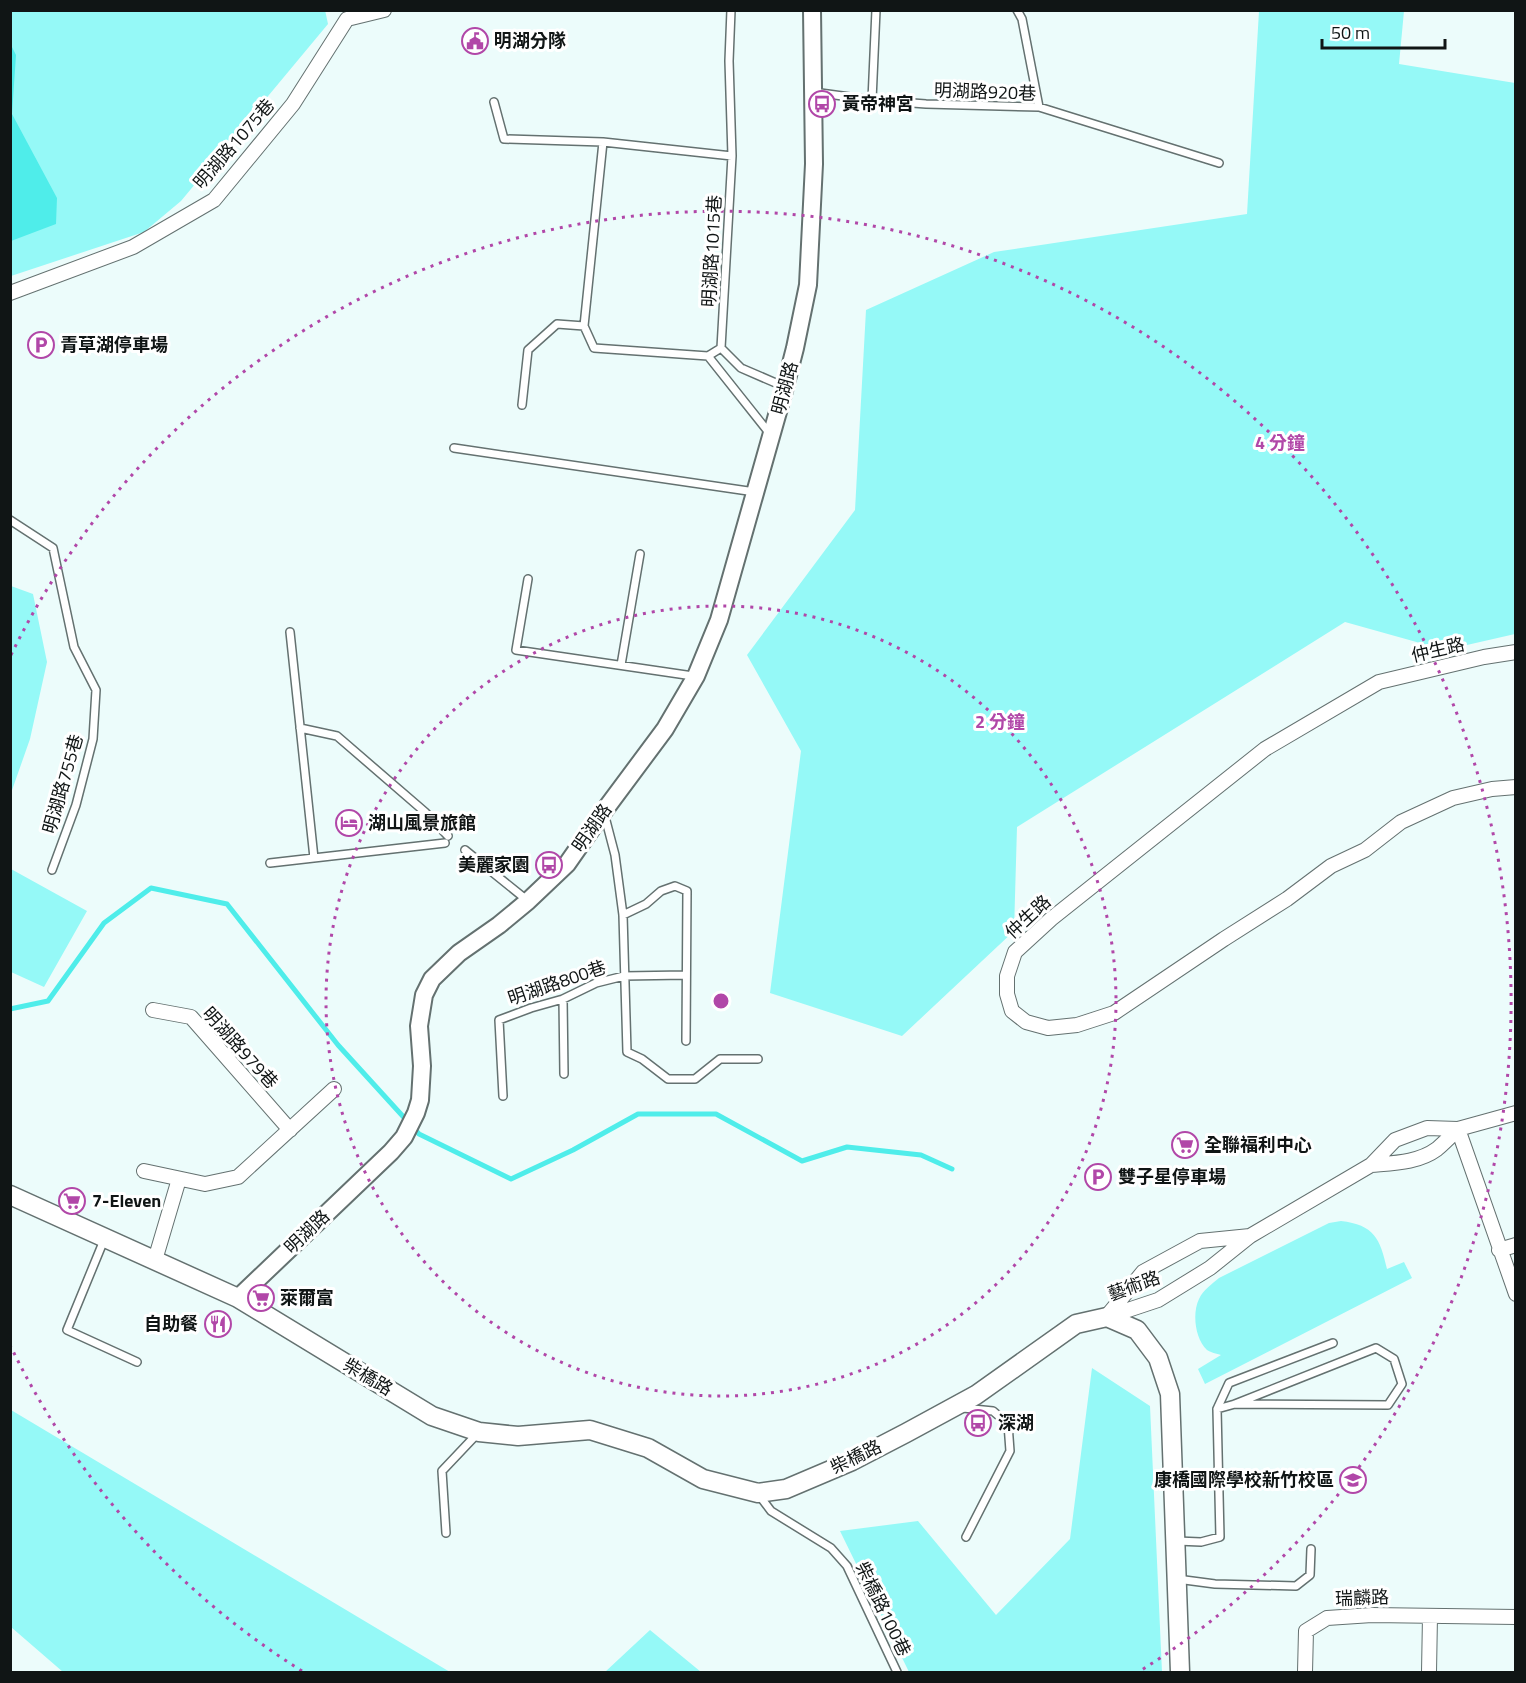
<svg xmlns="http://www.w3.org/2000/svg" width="1526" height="1683" font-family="'Titillium Web','Noto Sans TC',sans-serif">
<rect width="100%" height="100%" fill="#ecfcfb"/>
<!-- green -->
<path fill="#95f9f7" d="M325 10 328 24 181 201 144 232 11 276 10 11Z
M1259 11H1404L1399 64 1515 83V634L1445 650 1345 622 1017 827 1014 931 902 1036 770 993 801 751 747 655 855 510 866 310 994 252 1247 214Z
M11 586 33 594 47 662 30 739 11 793Z
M11 869 87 911 44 987 11 972Z
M1341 1221C1374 1225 1380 1238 1387 1269L1404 1262 1412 1278 1205 1384 1198 1369 1221 1355C1217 1354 1210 1352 1207 1350 1195 1339 1192 1313 1199 1299 1203 1290 1212 1284 1219 1278L1329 1223Z
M1092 1368 1150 1406 1162 1672H909L840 1531 918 1521 996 1615 1070 1539Z
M11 1410 450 1672H63L11 1627Z
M650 1630 701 1672H605Z"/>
<!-- water -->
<path fill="#4fedea" d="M11 45 16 55 12 114 57 198 56 224 11 241Z"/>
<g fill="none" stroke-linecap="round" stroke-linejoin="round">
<!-- stream -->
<path stroke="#4fedea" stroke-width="5" d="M10 1009 48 1001 104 923 151 888 227 904 338 1045 419 1134 511 1179 573 1150 638 1114H716L802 1161 847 1147 921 1155 952 1169"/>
<defs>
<path id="service" d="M731 10 729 61 732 156 721 348 741 368 785 387
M1017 10 1022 19 1039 107
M813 92 872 100 926 104 1039 107 1219 163
M872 100 876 10
M494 102 504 139 603 142 732 156
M603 142 584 326 594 348 708 356 721 348
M708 356 770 434
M522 405 528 350 557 324 584 326
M454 448 755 492
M10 520 53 548 74 647 96 690 93 739 76 805 52 870
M528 579 516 650 693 676
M290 632 314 858
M621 665 640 554
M300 728 337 736 425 812 448 836
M604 813 615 855 623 915 627 1052 642 1059 668 1079H695L720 1059H758
M465 850 528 901
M270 863 445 843
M623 915 646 904 661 891 675 886 687 891 686 1041
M563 999 564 1074
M503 1096 499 1020 531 1008 563 999 596 983 624 976 686 975
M104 1240 67 1330 137 1362
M963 1408 993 1411 1008 1424 1010 1451 966 1537
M1217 1409 1229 1383 1333 1343
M759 1495 771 1511 831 1548 847 1566 897 1672
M446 1533 442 1471 478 1433
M1177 1541 1201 1542 1220 1537 1217 1409 1235 1404 1376 1348 1394 1359 1402 1384 1388 1405 1235 1404
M1177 1579 1215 1584 1296 1586 1310 1575 1311 1549"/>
<path id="minor" d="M10 293 133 247 214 200 293 104 347 19 384 10
M1516 652 1484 657 1379 682 1265 749 1051 919 1015 952 1007 976V994L1012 1011 1026 1022 1048 1028 1077 1025 1114 1013 1224 939 1287 899 1331 866 1365 850 1401 822 1453 798 1492 789 1516 787
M153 1010 191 1017 290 1130
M1458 1129 1516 1294
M1371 1165C1393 1163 1418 1163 1437 1149 1444 1143 1451 1136 1458 1129
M144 1171 205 1184 238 1177 334 1089
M1499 1250 1516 1245
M155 1260 179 1179
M1107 1316 1143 1272 1200 1241 1250 1236
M1107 1317 1158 1300 1210 1268 1250 1236 1371 1165 1395 1140 1427 1128 1458 1129 1516 1113
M1305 1672 1306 1631 1327 1618 1372 1615 1516 1617
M1429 1672 1430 1616"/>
<path id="tertiary" d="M238 1298 391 1152 404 1137 416 1113 420 1100 422 1066 419 1026 424 995 432 979 459 953 499 925 528 901 567 864 604 811 665 729 696 676 719 620 785 387 795 348 808 285 814 164 812 10"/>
<path id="secondary" d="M10 1195 238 1298 432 1416 479 1432 518 1436 590 1430 648 1448 703 1479 758 1493 786 1489 852 1461 906 1433 976 1395 1076 1324 1107 1317 1137 1330 1158 1358 1170 1394 1180 1672"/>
</defs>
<!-- service casing -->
<use href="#service" stroke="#647170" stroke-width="10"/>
<!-- minor casing -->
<use href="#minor" stroke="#647170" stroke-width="16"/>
<!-- tertiary casing -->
<use href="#tertiary" stroke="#647170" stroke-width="20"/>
<!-- secondary casing -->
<use href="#secondary" stroke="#647170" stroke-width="21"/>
<!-- service -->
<use href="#service" stroke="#fff" stroke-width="7"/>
<!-- minor -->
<use href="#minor" stroke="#fff" stroke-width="14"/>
<!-- tertiary -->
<use href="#tertiary" stroke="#fff" stroke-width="16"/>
<!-- secondary -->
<use href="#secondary" stroke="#fff" stroke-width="18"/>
</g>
<!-- distance rings -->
<g fill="none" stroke="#b147a8" stroke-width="3" stroke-dasharray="3 6">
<circle cx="721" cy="1001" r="395"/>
<path d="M302 1671A790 790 0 0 1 11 1347M11 655A790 790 0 1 1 1140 1671"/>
</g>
<!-- icons -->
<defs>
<symbol id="civic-ring" viewBox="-11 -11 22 22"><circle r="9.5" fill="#fff" stroke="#b147a8" stroke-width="1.5"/><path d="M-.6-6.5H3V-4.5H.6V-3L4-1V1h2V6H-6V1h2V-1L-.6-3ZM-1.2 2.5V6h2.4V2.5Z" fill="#b147a8"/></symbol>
<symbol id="bus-ring" viewBox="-11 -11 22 22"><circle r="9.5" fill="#fff" stroke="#b147a8" stroke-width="1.5"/><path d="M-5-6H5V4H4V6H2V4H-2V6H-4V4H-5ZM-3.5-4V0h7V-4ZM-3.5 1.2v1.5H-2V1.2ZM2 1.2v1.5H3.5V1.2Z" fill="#b147a8"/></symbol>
<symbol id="parking-ring" viewBox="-11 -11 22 22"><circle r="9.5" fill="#fff" stroke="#b147a8" stroke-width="1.5"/><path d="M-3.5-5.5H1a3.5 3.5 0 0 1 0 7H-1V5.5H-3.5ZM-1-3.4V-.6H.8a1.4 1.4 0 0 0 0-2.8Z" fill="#b147a8"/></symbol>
<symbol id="hotel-ring" viewBox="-11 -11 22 22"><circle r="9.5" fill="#fff" stroke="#b147a8" stroke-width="1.5"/><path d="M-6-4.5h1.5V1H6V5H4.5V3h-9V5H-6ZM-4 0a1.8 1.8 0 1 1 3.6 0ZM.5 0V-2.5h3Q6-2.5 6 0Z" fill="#b147a8"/></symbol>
<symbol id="supermarket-ring" viewBox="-11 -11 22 22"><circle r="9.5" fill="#fff" stroke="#b147a8" stroke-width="1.5"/><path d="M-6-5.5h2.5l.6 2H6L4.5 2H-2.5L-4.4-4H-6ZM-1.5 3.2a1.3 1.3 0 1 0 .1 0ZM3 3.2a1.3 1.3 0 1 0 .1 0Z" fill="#b147a8"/></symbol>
<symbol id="restaurant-ring" viewBox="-11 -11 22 22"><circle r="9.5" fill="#fff" stroke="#b147a8" stroke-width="1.5"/><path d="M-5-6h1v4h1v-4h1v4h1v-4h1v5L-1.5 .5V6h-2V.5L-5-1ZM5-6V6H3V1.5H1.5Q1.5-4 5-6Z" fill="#b147a8"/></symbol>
<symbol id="school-ring" viewBox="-11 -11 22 22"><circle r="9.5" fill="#fff" stroke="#b147a8" stroke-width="1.5"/><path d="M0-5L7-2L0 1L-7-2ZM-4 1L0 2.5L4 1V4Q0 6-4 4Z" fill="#b147a8"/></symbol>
</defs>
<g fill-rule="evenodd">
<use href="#civic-ring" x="460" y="26" width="30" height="30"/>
<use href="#bus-ring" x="807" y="89" width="30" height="30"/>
<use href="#parking-ring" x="26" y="330" width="30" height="30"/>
<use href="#hotel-ring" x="334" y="808" width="30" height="30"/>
<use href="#bus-ring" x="534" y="850" width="30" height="30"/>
<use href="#supermarket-ring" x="1170" y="1130" width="30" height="30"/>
<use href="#parking-ring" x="1083" y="1162" width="30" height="30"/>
<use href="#supermarket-ring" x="57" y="1186" width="30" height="30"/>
<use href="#supermarket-ring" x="246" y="1283" width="30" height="30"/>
<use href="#restaurant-ring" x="203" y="1309" width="30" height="30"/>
<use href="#bus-ring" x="963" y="1408" width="30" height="30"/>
<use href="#school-ring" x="1338" y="1465" width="30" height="30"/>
</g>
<g text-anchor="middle" stroke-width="6" stroke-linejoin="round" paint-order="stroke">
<!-- poi labels -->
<g font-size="18" font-weight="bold" fill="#101515" stroke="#fff" text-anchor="start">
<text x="494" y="47">明湖分隊</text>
<text x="842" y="110">黃帝神宮</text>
<text x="60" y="351">青草湖停車場</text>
<text x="368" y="829">湖山風景旅館</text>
<text x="530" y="871" text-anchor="end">美麗家園</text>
<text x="1204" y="1151">全聯福利中心</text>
<text x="1118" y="1183">雙子星停車場</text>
<text x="92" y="1207">7-Eleven</text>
<text x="280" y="1304">萊爾富</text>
<text x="198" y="1330" text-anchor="end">自助餐</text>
<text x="998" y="1429">深湖</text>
<text x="1334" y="1486" text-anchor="end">康橋國際學校新竹校區</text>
</g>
<!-- street labels -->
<g font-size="18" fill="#101515" stroke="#fff">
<text transform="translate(985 92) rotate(2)" y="6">明湖路920巷</text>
<text transform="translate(234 144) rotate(-49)" y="6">明湖路1075巷</text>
<text transform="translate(712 251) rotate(-87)" y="6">明湖路1015巷</text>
<text transform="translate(785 388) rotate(-75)" y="6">明湖路</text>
<text transform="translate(1438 650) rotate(-13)" y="6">仲生路</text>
<text transform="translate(63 784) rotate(-74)" y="6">明湖路755巷</text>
<text transform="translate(592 828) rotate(-55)" y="6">明湖路</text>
<text transform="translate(1028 917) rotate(-43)" y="6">仲生路</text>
<text transform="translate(557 983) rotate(-19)" y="6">明湖路800巷</text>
<text transform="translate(240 1048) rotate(48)" y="6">明湖路979巷</text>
<text transform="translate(307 1232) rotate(-44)" y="6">明湖路</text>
<text transform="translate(1134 1286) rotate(-20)" y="6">藝術路</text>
<text transform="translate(368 1377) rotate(31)" y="6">柴橋路</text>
<text transform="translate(856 1457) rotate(-26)" y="6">柴橋路</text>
<text transform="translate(1362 1598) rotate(-2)" y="6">瑞麟路</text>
<text transform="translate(883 1609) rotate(64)" y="6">柴橋路100巷</text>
</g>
</g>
<circle cx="721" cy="1001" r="9" fill="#b147a8" stroke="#fff" stroke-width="3"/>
<g font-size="18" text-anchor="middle" font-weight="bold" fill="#b147a8" stroke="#fff" stroke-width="6" stroke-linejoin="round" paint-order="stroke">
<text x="1280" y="449">4 分鐘</text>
<text x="1000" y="728">2 分鐘</text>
</g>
<!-- border -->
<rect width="1526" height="1683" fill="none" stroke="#101515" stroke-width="24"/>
<!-- scale -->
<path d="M1322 39v9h123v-9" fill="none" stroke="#101515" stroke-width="3"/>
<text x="1331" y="39" font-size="18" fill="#101515" stroke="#ffffff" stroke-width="4.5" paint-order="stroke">50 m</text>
</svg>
